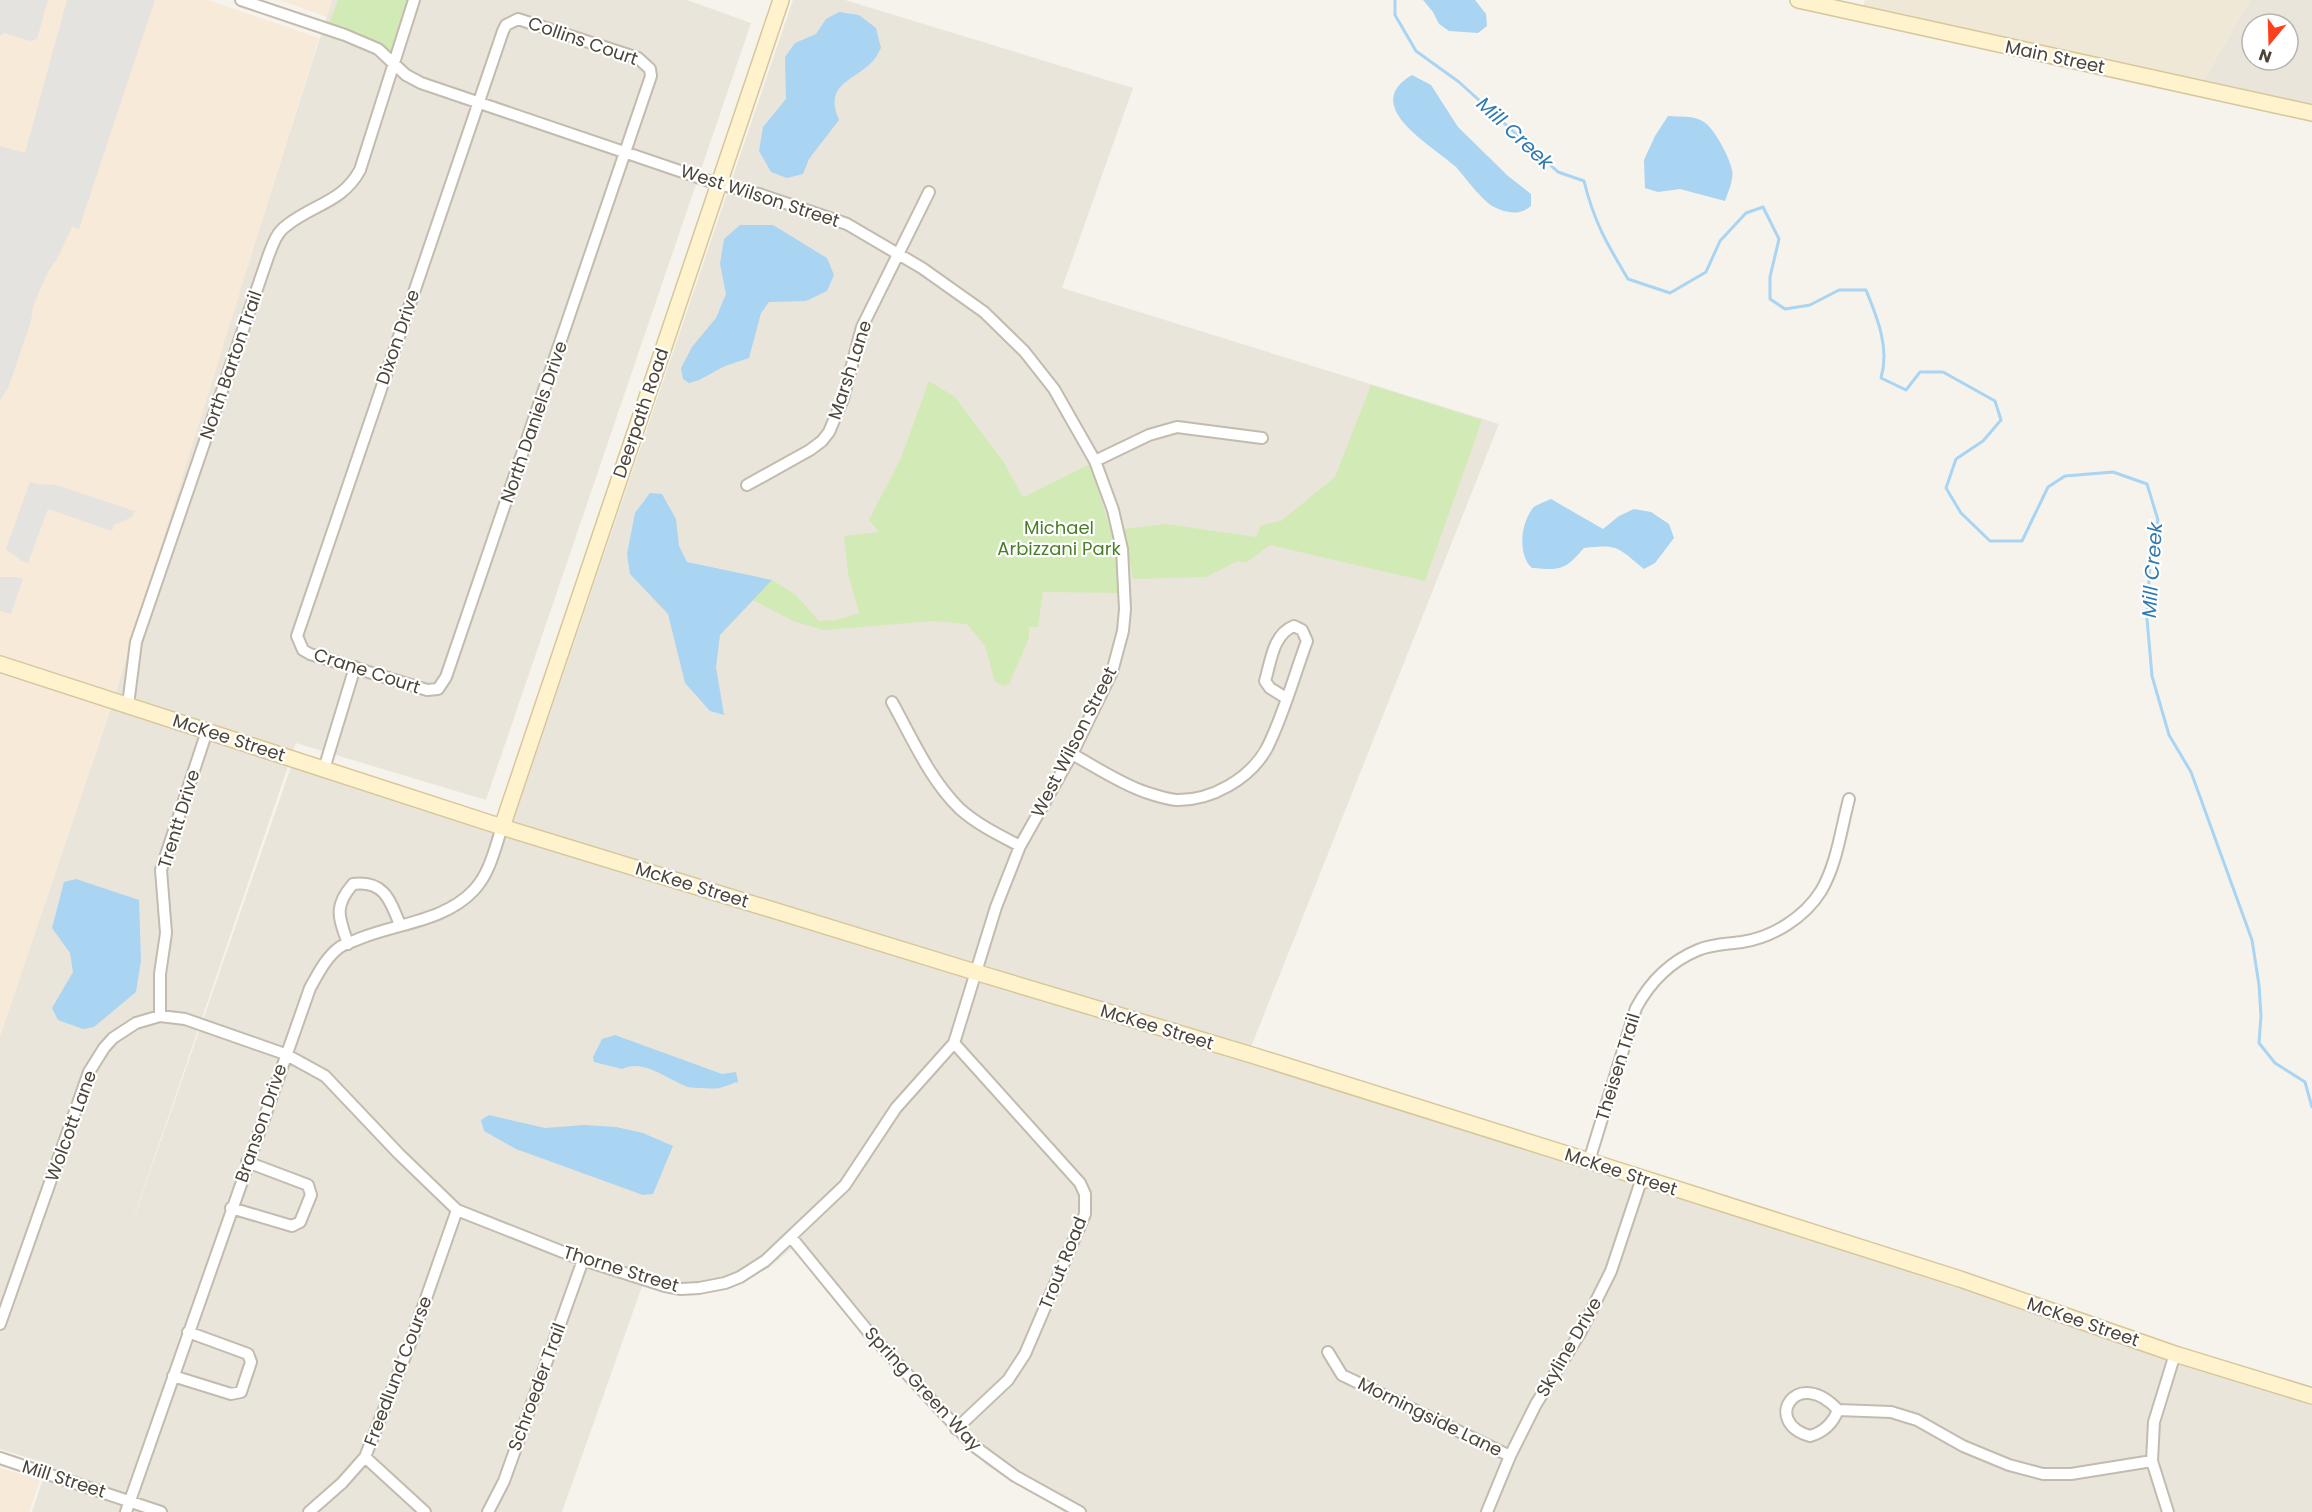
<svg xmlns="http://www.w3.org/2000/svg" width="2312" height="1512" font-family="Poppins,sans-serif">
<rect width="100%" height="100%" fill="#f6f3ec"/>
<!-- residential -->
<path fill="#eae5da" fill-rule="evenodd" d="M332 0H687L751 23 486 800 296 743 119 1261 292 764 775 913 1764 1224 2312 1404V1512H1064L986 1465 792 1248 769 1268 732 1287 691 1291 645 1278 562 1512H32L48 1464 0 1449V1036L111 708 217 362Z
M793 0H845L1133 88 1062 288 1499 424 1251 1047 513 822Z
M2250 0H2312V105L2203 81ZM2252 24H2288V60H2252Z"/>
<!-- commercial -->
<path fill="#f7ead8" d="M0 0H208L319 38 115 694 0 657Z
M279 0H332L327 17Z
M0 674 111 708 0 1036Z
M0 1468 40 1480 29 1512H0Z"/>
<!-- education -->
<path fill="#efe8d6" d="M1865 0H2250L2203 81 1862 10Z"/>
<!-- green -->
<path fill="#d2eab5" d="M338 0H414L394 64 378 49 327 29Z
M929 381 955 397 1003 461 1023 497 1090 464 1117 551 1121 593 1043 592 1038 627H1029V638L1009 684 1005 686 995 682 985 646 967 624 933 621 824 630 793 621 753 600 772 580 796 595 819 621 836 620 859 613 848 574 844 536 879 532 869 520 901 458Z
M1371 385 1482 420 1425 581 1270 545 1246 563 1238 561 1206 577 1133 579 1124 529 1166 524 1256 537 1261 525 1281 521 1335 477Z"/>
<!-- parking -->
<path fill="#e5e3e0" d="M0 0H48L37 39 30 41 4 33 0 36Z
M67 0H155L79 229 72 227 57 259 49 270 33 306 31 321 9 386 0 400V146L25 153Z
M30 482 37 484 56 485 135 511 132 517 114 525 112 531 48 509 28 563 22 561 6 549Z
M0 577H17L23 579 11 614 0 611Z"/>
<!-- water -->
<path fill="#a9d4f2" d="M1423 0H1475L1486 14 1487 26 1478 33 1449 31 1439 24 1433 12Z
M839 12 859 15 876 28 881 48C878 53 875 60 870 64 850 82 824 86 839 120L809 159 803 174 787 178 771 172 759 151 763 127 786 99 785 57 795 43 816 34 826 19Z
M1412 75 1431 85 1458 127 1508 176 1531 194V206C1519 216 1507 213 1494 207 1482 201 1466 178 1456 167 1432 145 1359 106 1412 75Z
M1668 116C1679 117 1694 115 1704 122 1714 128 1730 158 1732 170 1734 180 1728 192 1725 201L1680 189 1658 192 1645 188 1644 160 1655 136Z
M740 225H773L827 258 834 275 827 291 806 301 769 302 761 313 749 358 725 366 699 380 689 383 683 379 681 368 692 347 716 318 726 294 720 264 724 239Z
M650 493 662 494 676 519 679 546 687 562 772 580 720 635 716 667 724 715 710 711 685 683 668 614 630 574 627 554 635 513Z
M1551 499 1603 529 1619 516 1634 509 1651 512 1669 524 1674 538 1655 563 1644 569C1617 547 1619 544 1584 548 1564 571 1561 570 1532 568 1517 555 1521 522 1533 508 1537 504 1545 502 1551 499Z
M76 879 139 900 141 960 136 992 94 1027 83 1029 58 1020 52 1008 73 972 70 953 52 928 64 882Z
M615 1035 722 1074 736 1072 738 1082C732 1083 727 1086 720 1088 716 1089 692 1088 688 1087 668 1080 644 1058 622 1069L594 1062 593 1057 602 1039Z
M489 1115 545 1128 584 1125 616 1127 643 1133 673 1146 653 1194 643 1195 516 1149 484 1131 481 1120Z"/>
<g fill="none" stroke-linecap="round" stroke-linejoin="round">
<!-- stream -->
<path stroke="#a9d4f2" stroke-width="3" d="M1395 0V15L1416 51 1459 82 1558 172 1584 181C1594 222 1607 244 1628 279L1670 293 1706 272 1720 241 1746 213 1763 207 1779 239 1770 277V299L1785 309 1810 305 1839 290H1866C1877 317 1890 348 1881 378L1906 390 1920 372H1943L1995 401 2001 420 1983 441 1956 459 1946 488 1961 513 1990 541H2022L2048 487 2065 476 2113 472 2147 484 2158 520 2150 562 2147 619 2152 676 2169 735 2191 772 2252 940 2259 985 2261 1016 2259 1043 2275 1063 2305 1082 2312 1107"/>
<defs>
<path id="street" d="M518 19 638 58 650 69 651 76 446 677 438 689 427 690 310 654 303 650 297 636 503 31 506 25Z
M1095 461 1149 435 1177 427 1262 438
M747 485 810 450 822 441 829 432 843 399 862 327 929 192
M892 702C912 738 930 780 960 809 978 825 999 835 1020 846
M128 705 136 642 269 254C273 244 277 232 286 226 313 204 342 203 360 170L414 0
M1072 754C1094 766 1121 784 1145 792 1154 795 1166 799 1176 800 1211 801 1250 779 1267 748 1284 714 1294 676 1307 641L1302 630 1294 626C1273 634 1271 661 1265 681L1270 688 1286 698
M324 769 355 667
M348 944C339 917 333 907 353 884 384 880 390 900 400 925
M160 1016V974L166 933 161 870 207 731
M954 1043 1080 1183 1085 1194V1214L1025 1354 1008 1380 956 1429
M1589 1161 1636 1008C1650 982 1669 962 1698 950 1712 944 1728 944 1742 942 1773 937 1804 918 1821 891 1837 864 1841 829 1849 799
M231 1208 292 1226 300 1222 311 1195 308 1185 247 1162
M791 1237 871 1335 974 1446 1015 1476 1080 1512
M0 1324 89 1072 104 1048 113 1038 136 1023 160 1016 185 1019 285 1054 325 1076 399 1154 457 1210 583 1260 665 1286 681 1289 699 1288 725 1283 740 1277 765 1261 845 1185 896 1108 954 1043 996 907 1020 846 1072 754 1112 672 1123 631 1125 609 1122 549 1113 510 1095 461 1054 389 1024 351 984 312 922 268 847 224 759 194 718 184 421 83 406 75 378 49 345 35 241 0
M1328 1352 1342 1375 1510 1456
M173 1376 231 1394 241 1392 251 1362 248 1354 188 1332
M1838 1410C1833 1423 1824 1432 1810 1436 1761 1422 1797 1365 1838 1410L1891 1412 1917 1420 1963 1446 2009 1465 2043 1474H2071L2152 1461
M365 1457 425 1512
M0 1458 161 1512
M126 1512 310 988C318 974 326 957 340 947 346 943 355 941 361 938 399 923 445 921 474 890 490 873 495 848 502 827
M309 1512 342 1483 365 1457 410 1344 457 1210
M488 1512 504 1481 583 1260
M1487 1512 1510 1456 1536 1404 1580 1333 1611 1271 1642 1178
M2168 1512 2152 1461 2154 1422 2175 1354"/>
<path id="secondary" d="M1798 0 2312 113
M0 664 502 827 975 972 1255 1056 1589 1161 1960 1279 2175 1354 2312 1396
M502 827 781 0"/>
</defs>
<!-- street casing -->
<use href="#street" stroke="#c2bbae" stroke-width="14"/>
<!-- secondary casing -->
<use href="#secondary" stroke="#d6c79b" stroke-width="18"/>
<!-- street -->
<use href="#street" stroke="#fff" stroke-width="10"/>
<!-- secondary -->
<use href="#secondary" stroke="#fff3cd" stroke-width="15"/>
</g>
<g text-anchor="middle" stroke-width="4.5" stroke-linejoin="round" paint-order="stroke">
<!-- street labels -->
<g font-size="18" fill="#4b4439" stroke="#fff">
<text transform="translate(583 41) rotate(19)" y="6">Collins Court</text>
<text transform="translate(2055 57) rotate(12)" y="6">Main Street</text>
<text transform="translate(760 196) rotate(18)" y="6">West Wilson Street</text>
<text transform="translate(398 337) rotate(-71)" y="6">Dixon Drive</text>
<text transform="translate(231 365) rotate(-71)" y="6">North Barton Trail</text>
<text transform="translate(850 370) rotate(-72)" y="6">Marsh Lane</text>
<text transform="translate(641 413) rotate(-71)" y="6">Deerpath Road</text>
<text transform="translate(534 422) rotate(-71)" y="6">North Daniels Drive</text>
<text transform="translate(367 671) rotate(18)" y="6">Crane Court</text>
<text transform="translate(229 738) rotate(18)" y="6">McKee Street</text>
<text transform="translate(1074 742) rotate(-63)" y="6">West Wilson Street</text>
<text transform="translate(179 819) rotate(-73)" y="6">Trentt Drive</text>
<text transform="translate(692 885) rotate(17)" y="6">McKee Street</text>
<text transform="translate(1157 1027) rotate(17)" y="6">McKee Street</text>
<text transform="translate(1618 1067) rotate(-73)" y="6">Theisen Trail</text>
<text transform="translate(261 1123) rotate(-71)" y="6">Branson Drive</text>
<text transform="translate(71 1126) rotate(-70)" y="6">Wolcott Lane</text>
<text transform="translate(1621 1172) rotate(18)" y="6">McKee Street</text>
<text transform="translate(1063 1263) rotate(-68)" y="6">Trout Road</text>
<text transform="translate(621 1269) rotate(17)" y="6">Thorne Street</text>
<text transform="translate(2083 1322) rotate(19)" y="6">McKee Street</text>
<text transform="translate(1569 1347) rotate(-60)" y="6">Skyline Drive</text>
<text transform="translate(398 1371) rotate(-69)" y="6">Freedlund Course</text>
<text transform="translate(537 1387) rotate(-70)" y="6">Schroeder Trail</text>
<text transform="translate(923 1389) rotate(47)" y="6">Spring Green Way</text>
<text transform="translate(1430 1417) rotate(26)" y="6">Morningside Lane</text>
<text transform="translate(64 1479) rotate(18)" y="6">Mill Street</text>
</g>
<!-- park labels -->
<g font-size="18" fill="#4a7f2a" stroke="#fff">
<text x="1059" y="534">Michael<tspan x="1059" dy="21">Arbizzani Park</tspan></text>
</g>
<!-- water labels -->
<g font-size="20" font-style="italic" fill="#2e7ab2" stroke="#fff">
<text transform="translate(1515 133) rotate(43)" y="7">Mill Creek</text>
<text transform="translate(2152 570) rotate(-86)" y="7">Mill Creek</text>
</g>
</g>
<!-- north arrow -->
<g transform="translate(2270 42) rotate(199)"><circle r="28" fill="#ffffff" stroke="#b7b4b0" stroke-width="1.5"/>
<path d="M0-4.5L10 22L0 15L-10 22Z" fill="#fc3f1d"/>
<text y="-9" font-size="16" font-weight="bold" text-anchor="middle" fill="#4b4439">N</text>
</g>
</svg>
